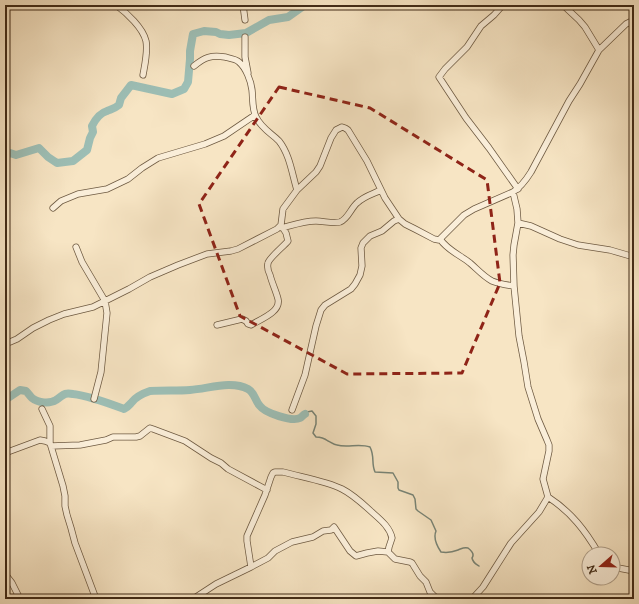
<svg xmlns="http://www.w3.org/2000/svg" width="639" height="604" font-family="'IM FELL DW Pica',serif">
<rect width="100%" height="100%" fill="#f7e5c4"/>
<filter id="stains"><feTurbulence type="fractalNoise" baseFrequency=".005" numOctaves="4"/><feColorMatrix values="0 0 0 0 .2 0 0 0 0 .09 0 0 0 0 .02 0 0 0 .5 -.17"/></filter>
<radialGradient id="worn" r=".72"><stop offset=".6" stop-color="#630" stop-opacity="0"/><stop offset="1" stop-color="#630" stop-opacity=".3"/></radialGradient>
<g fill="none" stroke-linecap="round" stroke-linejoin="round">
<!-- stream -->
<path stroke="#788476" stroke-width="1.5" d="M305 414 307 412 312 411 316 416V424L313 433 316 437C320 437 324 438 328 441 331 442 333 445 337 445 348 448 359 443 370 447 375 457 371 463 375 472L393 473 398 482V488L399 490 413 495 415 499 416 509 418 511 431 520 436 531C433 538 437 546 441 552 447 553 453 552 458 550 463 548 464 547 468 548 472 551 475 554 472 558 473 563 476 564 479 566"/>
<!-- river -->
<path stroke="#9dbfb6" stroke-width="8" d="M5 156 10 153 16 155 39 148 48 157 57 163 73 161 87 150 90 138 93 132 92 126C95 120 100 113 107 111 112 109 114 109 119 105L121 98 131 85 172 94 184 89 188 82 190 59V51L193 34 204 31 216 32 220 34 229 35 246 33 269 20 288 17 305 5
M5 400 20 390 26 391C28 393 30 396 32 398 38 403 50 404 56 400 63 396 63 392 73 394 90 396 108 403 124 409 128 407 129 405 132 402 136 397 144 393 150 391 164 390 177 391 190 390 208 389 231 380 248 389 255 393 255 401 260 406 265 413 292 422 300 418 302 417 303 415 305 414"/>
<defs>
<path id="minor" d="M116 5C127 13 143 28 146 41 148 51 145 64 143 75
M243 5 245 20
M502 5V6L494 15 481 26 467 47 445 69 439 77 466 118 489 148 518 189
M563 5 579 20 585 27 599 50
M245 37V57L248 73
M194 66C205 57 211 55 225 57 229 58 236 59 239 62 246 68 251 81 252 90 253 99 252 109 256 117 261 128 271 133 279 141 290 155 292 174 297 190
M53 208 61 201 78 194 107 189 128 179 142 168 158 158 205 144 224 136 255 115
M518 223 531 226 560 239 578 245 610 250 634 257
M282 228C293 225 304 221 316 221 324 221 333 224 340 222 348 219 351 208 357 203 364 196 373 194 381 190
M440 239C447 250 460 255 470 263 477 269 484 277 492 281 499 284 507 285 514 286
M76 247 82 262 105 301 107 313 101 372 94 399
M217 325 242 319 246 321 248 324 251 325C261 319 281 312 278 299 276 291 272 283 270 275 268 271 267 267 268 263 269 258 284 246 288 241L286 233 281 225
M5 342H10L17 339 33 328 49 320 64 314 93 307 129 289 150 277 178 265 207 254 231 251 238 249 277 229 281 225 283 209 297 190 316 172 320 166 331 138 336 130 342 127 345 128 348 130 367 161 385 198 399 219 405 224 415 229 434 239 439 240 464 215 474 209 513 192C521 187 526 180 531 172L569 101 580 84 599 50 626 24 634 20
M42 409 50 426V443L63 486 65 496V506L67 515 71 528 75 543 96 599
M292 410 305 375 316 326 321 310 325 305 351 289 355 284 360 275 362 266 361 248 363 243 370 236 382 231 394 221 399 219
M51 446 80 445 106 440 113 437H136L140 436 150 428 153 429 185 441 211 458 221 463 228 469 267 490
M5 453 40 440 45 441 50 443
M548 497C571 512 585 530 599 554
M251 567 247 541V536L265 495 271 477 273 473 275 472H283C301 477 326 481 342 489 354 495 364 505 374 514 382 521 390 528 392 538L389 547 388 552
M613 567 634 571
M5 574 12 583 20 599
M193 599 216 584 251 567 268 558 275 551 292 542 313 537 323 531 331 530 334 527 350 551 356 556 367 553 378 551 388 552 395 559 410 562 412 563 420 576 426 582 430 592 434 596 439 599
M472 599 483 587 511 543 539 512 548 497 543 479 549 451V445L547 440 538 419 528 387 524 362 519 336 514 286 513 255 514 245 518 223 517 209 513 192"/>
</defs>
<!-- minor casing -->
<use href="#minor" stroke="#6e5a42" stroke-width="7"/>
<!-- minor -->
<use href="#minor" stroke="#faeed9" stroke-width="5.5"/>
</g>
<!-- marked area -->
<path fill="none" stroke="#8f2418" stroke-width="3" stroke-dasharray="8 5" stroke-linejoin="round" d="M279 87 370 108 487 180 500 283 462 373 347 374 240 316 199 204Z"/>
<!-- margin -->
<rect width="639" height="604" fill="none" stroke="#f7e5c4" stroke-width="20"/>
<rect x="6" y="6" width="627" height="592" fill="none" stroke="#412b17" stroke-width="2"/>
<rect x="10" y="10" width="619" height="584" fill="none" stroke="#412b17"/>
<!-- north arrow -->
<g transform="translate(601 566) rotate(250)"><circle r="19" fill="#faeed9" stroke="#b0a08b"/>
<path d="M0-3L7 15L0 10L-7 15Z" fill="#8f2418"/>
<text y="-6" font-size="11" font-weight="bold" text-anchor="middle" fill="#412b17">N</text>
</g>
<rect width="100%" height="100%" filter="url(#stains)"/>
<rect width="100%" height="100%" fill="url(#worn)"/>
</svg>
